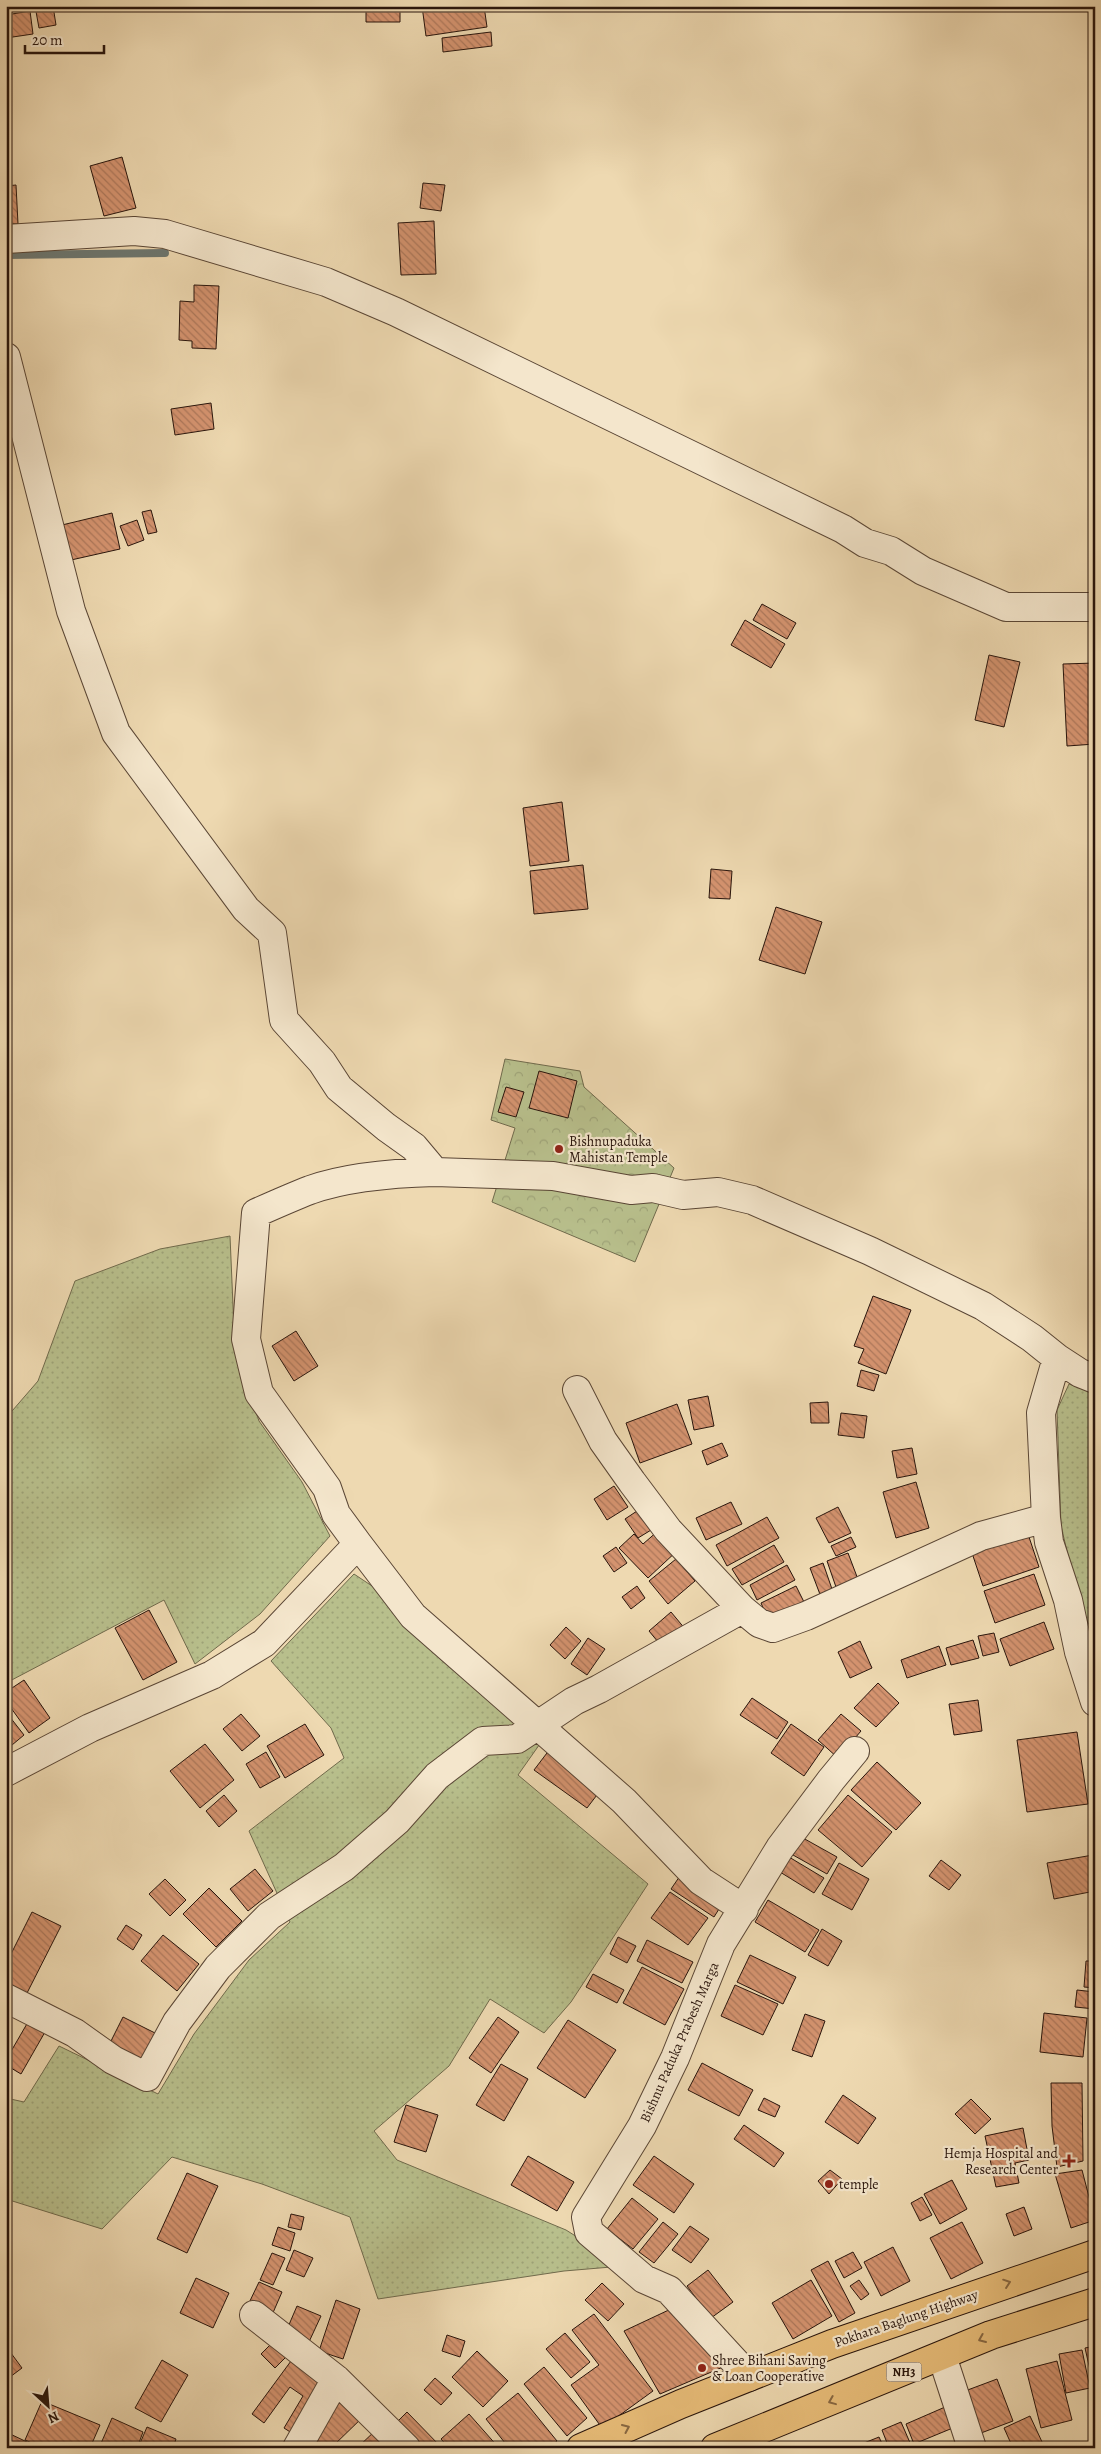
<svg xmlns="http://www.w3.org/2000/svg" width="1101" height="2454" font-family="Alegreya,serif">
<defs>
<pattern id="grass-dots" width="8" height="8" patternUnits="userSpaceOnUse" patternTransform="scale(1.25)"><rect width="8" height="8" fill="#b8bf8c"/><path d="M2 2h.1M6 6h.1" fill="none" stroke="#9ea378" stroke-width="1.8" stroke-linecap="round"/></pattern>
<pattern id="forest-crowns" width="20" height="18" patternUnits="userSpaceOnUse" patternTransform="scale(1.25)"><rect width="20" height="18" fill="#b8bf8c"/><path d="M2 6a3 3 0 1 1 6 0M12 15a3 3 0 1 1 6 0" fill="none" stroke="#9ea378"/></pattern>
<pattern id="building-back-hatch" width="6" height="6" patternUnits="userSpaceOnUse" patternTransform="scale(1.25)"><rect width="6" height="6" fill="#d4936f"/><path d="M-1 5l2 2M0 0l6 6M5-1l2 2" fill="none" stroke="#ac775a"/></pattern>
</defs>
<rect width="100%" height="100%" fill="#eed9b1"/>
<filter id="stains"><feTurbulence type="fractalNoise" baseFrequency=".004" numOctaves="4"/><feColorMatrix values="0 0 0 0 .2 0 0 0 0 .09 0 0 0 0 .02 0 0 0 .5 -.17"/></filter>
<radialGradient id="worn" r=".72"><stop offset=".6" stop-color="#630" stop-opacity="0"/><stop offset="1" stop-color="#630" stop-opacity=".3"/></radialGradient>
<!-- grass -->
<path fill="url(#grass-dots)" stroke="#706a4c" d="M230 1236 235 1352 259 1421 302 1482 330 1536 260 1614 195 1664 164 1600 6 1683V1418L38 1381 75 1281 160 1249Z
M1069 1384 1095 1394V1639L1079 1601 1061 1526 1057 1410Z
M354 1574 423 1620 549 1731 518 1775 648 1884 571 2002 544 2033 490 1999 449 2066 374 2131 397 2160 566 2230 623 2266 564 2271 378 2299 350 2217 262 2184 172 2157 102 2229 6 2199V2098L24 2102 59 2046 158 2094 194 2034 249 1960 290 1922 249 1831 344 1758 331 1728 271 1661Z"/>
<!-- forest -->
<path fill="url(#forest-crowns)" stroke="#706a4c" d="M505 1059 580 1071 584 1087 674 1168 635 1262 492 1202 515 1128 491 1120Z"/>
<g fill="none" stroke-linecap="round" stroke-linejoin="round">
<!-- stream -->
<path stroke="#6d7770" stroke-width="8" d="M6 255 165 253"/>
</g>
<!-- building -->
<path fill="url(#building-back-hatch)" stroke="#29150c" d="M35 6H53L56 25 39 28Z
M366 6H400V22H366Z
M422 6H484L487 27 426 36Z
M30 11 33 34 6 38V15Z
M491 32 492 46 443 52 442 38Z
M122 157 136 208 104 216 90 166Z
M423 183 445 185 441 211 420 208Z
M16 185 18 224H6V186Z
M434 221 436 274 401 275 398 223Z
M194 285 219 286 216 349 192 348V341L179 340 180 301 194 302Z
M211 403 214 429 175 435 171 409Z
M151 510 157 532 148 534 142 512Z
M112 513 120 549 71 560 62 525Z
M137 520 144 540 128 546 120 526Z
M762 604 796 623 787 639 753 620Z
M745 620 785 644 771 668 731 645Z
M989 655 1020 662 1004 727 975 720Z
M1095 663V744L1067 746 1063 664Z
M562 802 569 861 530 866 523 808Z
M583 865 588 909 534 914 530 871Z
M711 869 732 871 730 899 709 898Z
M776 907 822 922 805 974 759 960Z
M539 1071 577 1081 568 1118 529 1108Z
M506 1087 524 1092 516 1117 498 1112Z
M873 1296 911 1310 886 1374 858 1363 864 1349 854 1346Z
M296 1331 318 1366 294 1381 272 1346Z
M861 1370 879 1375 874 1391 857 1386Z
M708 1396 714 1426 694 1430 688 1400Z
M828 1402 829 1423H811L810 1403Z
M677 1404 692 1444 640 1463 626 1423Z
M841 1413 867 1416 864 1438 838 1435Z
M722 1443 728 1456 707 1465 702 1451Z
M912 1448 917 1474 897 1478 892 1451Z
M916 1482 929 1528 896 1538 883 1492Z
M614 1486 628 1507 607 1520 594 1499Z
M731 1502 742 1524 706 1540 696 1518Z
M643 1507 656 1527 638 1538 625 1519Z
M838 1507 851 1533 829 1543 816 1518Z
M767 1517 779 1538 727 1566 716 1545Z
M659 1530 678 1550 648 1578 619 1548 634 1534 643 1544Z
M1028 1534 1039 1567 983 1586 972 1553Z
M851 1537 856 1547 836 1556 831 1546Z
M774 1545 784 1562 742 1585 732 1569Z
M616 1547 627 1563 614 1572 603 1556Z
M848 1553 859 1582 837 1590 827 1561Z
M676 1559 695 1581 668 1604 649 1581Z
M823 1563 833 1592 821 1597 810 1568Z
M787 1565 795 1580 757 1600 750 1585Z
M1034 1574 1045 1605 995 1623 984 1591Z
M637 1586 645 1598 631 1609 622 1597Z
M796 1586 804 1602 768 1619 761 1603Z
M149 1610 177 1662 143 1680 115 1628Z
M671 1612 686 1630 663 1648 649 1631Z
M1044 1622 1054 1649 1010 1666 1000 1639Z
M566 1627 581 1641 565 1659 550 1645Z
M994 1633 999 1652 983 1656 978 1636Z
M588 1638 605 1649 587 1675 571 1664Z
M973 1640 979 1658 951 1665 946 1648Z
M860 1641 872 1668 850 1678 838 1652Z
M939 1646 946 1665 907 1678 901 1660Z
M24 1680 50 1718 29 1733 6 1701V1692Z
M878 1683 899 1703 876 1727 854 1708Z
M752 1698 788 1722 777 1739 740 1715Z
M978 1700 982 1731 954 1735 949 1704Z
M6 1712 24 1735 6 1750Z
M241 1714 260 1736 242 1751 223 1729Z
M841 1714 861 1731 838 1758 818 1740Z
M305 1724 324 1755 285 1778 267 1746Z
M791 1724 824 1747 804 1776 771 1753Z
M1077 1732 1088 1804 1027 1812 1017 1740Z
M205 1744 234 1780 200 1808 170 1771Z
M550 1749 603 1787 587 1808 534 1770Z
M266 1752 280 1777 260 1788 246 1764Z
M877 1762 921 1803 896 1830 851 1790Z
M224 1795 237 1811 219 1827 206 1811Z
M848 1795 892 1832 862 1867 818 1830Z
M803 1838 837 1857 827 1874 793 1855Z
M1093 1855 1095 1891 1054 1899 1047 1863Z
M789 1857 824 1878 814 1893 780 1872Z
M941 1860 961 1875 949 1890 929 1876Z
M839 1863 869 1879 852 1910 822 1894Z
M255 1869 273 1891 248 1911 230 1889Z
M682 1873 724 1901 714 1917 671 1889Z
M165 1879 186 1900 170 1916 149 1894Z
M209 1888 242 1921 216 1947 183 1914Z
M670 1892 708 1918 688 1945 651 1918Z
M768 1900 819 1930 805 1952 755 1922Z
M32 1912 61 1926 25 1997 6 1988V1951L11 1954Z
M126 1925 142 1935 133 1950 117 1939Z
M822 1929 842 1941 828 1966 808 1955Z
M163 1935 199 1964 177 1991 141 1961Z
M618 1937 636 1946 627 1963 610 1954Z
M647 1940 693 1962 682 1983 637 1961Z
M750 1955 796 1977 783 2004 737 1982Z
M1086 1961H1095V1988L1084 1987Z
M642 1967 684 1989 665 2025 623 2003Z
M593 1974 624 1990 617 2003 586 1987Z
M735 1985 778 2004 763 2035 721 2016Z
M1077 1990 1095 1992V2009L1075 2007Z
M1044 2013 1087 2018 1083 2057 1040 2052Z
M805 2014 825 2021 812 2057 792 2050Z
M123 2017 159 2035 144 2063 109 2045Z
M498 2017 519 2032 491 2073 469 2058Z
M568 2020 616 2050 585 2098 537 2068Z
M28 2022 45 2032 21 2074 6 2065V2060Z
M702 2063 753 2090 739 2116 688 2090Z
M501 2064 528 2079 504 2121 476 2105Z
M1051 2083H1082L1083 2161 1057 2167 1052 2126Z
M843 2095 876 2118 858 2144 825 2122Z
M764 2098 780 2106 775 2117 758 2110Z
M971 2099 991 2119 975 2134 955 2114Z
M406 2105 438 2115 426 2152 394 2142Z
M744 2125 784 2153 774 2167 734 2139Z
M1023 2128 1029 2160 1015 2163 1019 2183 996 2187 985 2136Z
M528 2156 574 2182 557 2211 511 2185Z
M654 2156 694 2184 674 2213 633 2185Z
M830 2170 842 2179 829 2194 818 2181Z
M1082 2170 1095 2220 1071 2228 1055 2174Z
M187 2173 218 2186 187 2253 157 2239Z
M952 2180 967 2209 940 2224 924 2194Z
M922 2197 932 2215 920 2221 911 2203Z
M632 2198 658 2219 633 2249 607 2229Z
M1024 2207 1032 2229 1014 2236 1006 2214Z
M291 2214 304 2217 301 2230 288 2227Z
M663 2222 678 2234 654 2263 639 2252Z
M962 2222 983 2263 951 2279 930 2238Z
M690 2226 709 2239 691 2263 672 2250Z
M278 2227 295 2233 290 2251 272 2245Z
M893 2247 910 2281 881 2296 864 2262Z
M294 2250 313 2258 304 2277 286 2270Z
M853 2252 862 2268 844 2278 835 2261Z
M272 2253 285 2258 273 2285 260 2280Z
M828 2261 855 2313 839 2322 811 2270Z
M708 2270 733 2302 711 2318 687 2286Z
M196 2278 229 2293 213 2328 180 2313Z
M811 2280 832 2316 793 2339 772 2303Z
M859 2280 869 2294 861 2300 850 2286Z
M259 2282 282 2292 272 2315 248 2305Z
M602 2283 624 2304 608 2321 585 2300Z
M336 2300 360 2309 343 2359 319 2351Z
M297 2306 321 2316 308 2344 285 2334Z
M673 2308 723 2367 660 2394 624 2331Z
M594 2314 653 2391 602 2428 571 2385 599 2365 572 2330Z
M565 2333 590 2362 571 2378 546 2349Z
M447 2335 465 2341 460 2357 442 2351Z
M276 2339 291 2352 275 2368 261 2354Z
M1095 2346V2392L1085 2348Z
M8 2349 22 2368 6 2380V2350Z
M1082 2350 1090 2388 1066 2393 1059 2354Z
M477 2351 508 2381 483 2407 452 2377Z
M162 2360 188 2375 161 2422 135 2408Z
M291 2361 329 2385 298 2437 284 2428 303 2396 290 2387 264 2423 252 2414Z
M1057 2361 1072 2420 1041 2428 1026 2369Z
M544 2367 587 2418 567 2436 524 2384Z
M435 2378 452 2393 441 2405 424 2390Z
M997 2379 1013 2421 981 2433 965 2391Z
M333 2388 365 2415 331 2448H308Z
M518 2393 557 2441 549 2448H509L486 2419Z
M42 2401 100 2425 90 2448H32L34 2444 25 2440Z
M952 2404 960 2425 914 2444 906 2424Z
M407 2412 442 2448H414L393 2426Z
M469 2414 499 2448H449L441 2439Z
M1030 2416 1043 2444 1036 2448H1013L1004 2428Z
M112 2418 143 2432 137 2448H99Z
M901 2422 911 2445 904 2448H889L882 2430Z
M147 2427 176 2439 173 2448H138Z
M377 2429 397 2448H357Z
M6 2432 27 2442 24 2448H6Z
M879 2437 884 2448H854V2447Z"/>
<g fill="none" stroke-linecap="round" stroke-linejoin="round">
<defs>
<path id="minor" d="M6 239 134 231 165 234 326 282 396 312 843 529 865 543 891 551 923 571 1006 607H1095
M6 357 71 611 116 733 246 909 272 933 284 1020 322 1062 339 1088 386 1127 414 1147 435 1172 553 1176 631 1190 653 1188 683 1195 718 1192 752 1200 870 1251 983 1306 1032 1338 1057 1358 1080 1373 1095 1379
M1057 1358 1041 1413 1046 1518 1049 1542 1068 1600 1079 1652 1095 1702
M577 1390 603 1441 632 1482 668 1530 742 1609 759 1623 773 1628 806 1616 981 1536 1046 1518
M358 1544 413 1616 624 1801 701 1881 744 1909
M6 1772 90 1728 212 1675 264 1643 358 1544 336 1514 327 1488 259 1393 246 1339 256 1213C274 1205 292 1197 310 1190 346 1177 397 1173 435 1172
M6 1998 75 2033 113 2060 147 2077 177 2022 218 1967 269 1916 344 1867 397 1821 437 1776 483 1741 517 1739 574 1701 599 1689 742 1609
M254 2315 336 2379 406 2448
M942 2356 972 2448
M749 2377 669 2290 644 2279 589 2232 586 2217 642 2126 675 2058 721 1944 780 1848 831 1780 855 1751
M297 2448 336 2379"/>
<path id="trunk" d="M581 2448 681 2404 832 2344 1095 2254
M715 2448 991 2335 1095 2302"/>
</defs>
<!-- minor casing -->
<use href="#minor" stroke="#5a4635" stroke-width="30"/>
<!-- trunk casing -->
<use href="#trunk" stroke="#29150c" stroke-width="30"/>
<!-- minor -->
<use href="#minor" stroke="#f4e6cc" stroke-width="28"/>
<!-- trunk -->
<use href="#trunk" stroke="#e7bc78" stroke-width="28"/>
</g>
<!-- one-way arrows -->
<defs><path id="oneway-chevron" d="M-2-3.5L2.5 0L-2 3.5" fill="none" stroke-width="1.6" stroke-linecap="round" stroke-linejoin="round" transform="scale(1.25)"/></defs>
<g stroke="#886842">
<use href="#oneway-chevron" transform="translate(1007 2283) rotate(-19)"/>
<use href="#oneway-chevron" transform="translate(982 2339) rotate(157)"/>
<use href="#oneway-chevron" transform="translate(832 2401) rotate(158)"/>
<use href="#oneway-chevron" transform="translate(626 2428) rotate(-24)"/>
</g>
<!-- markers -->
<g fill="#8f2418" stroke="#f4e6cc" stroke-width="2">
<circle cx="559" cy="1149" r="5"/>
<path d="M1066.5 2153.5h5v5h5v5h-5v5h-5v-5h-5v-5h5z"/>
<circle cx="829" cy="2184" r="5"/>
<circle cx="702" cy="2368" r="5"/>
</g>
<g text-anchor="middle" stroke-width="4.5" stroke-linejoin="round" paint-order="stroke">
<!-- shield labels -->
<rect fill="#f4e6cc" stroke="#665446" stroke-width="1" x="886.5" y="2362.5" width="35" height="19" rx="4"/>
<g font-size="12" font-weight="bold" fill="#29150c">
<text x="904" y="2376">NH3</text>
</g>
<!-- poi labels -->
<g font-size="14" fill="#29150c" stroke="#f4e6cc" text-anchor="start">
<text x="569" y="1146">Bishnupaduka<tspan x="569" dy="16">Mahistan Temple</tspan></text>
<text x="1058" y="2158" text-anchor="end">Hemja Hospital and<tspan x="1058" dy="16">Research Center</tspan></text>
<text x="839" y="2189">temple</text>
<text x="712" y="2365">Shree Bihani Saving<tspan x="712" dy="16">&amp; Loan Cooperative</tspan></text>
</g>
<!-- street labels -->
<g font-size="14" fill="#29150c" stroke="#f4e6cc">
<text transform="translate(679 2042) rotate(-66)" y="5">Bishnu Paduka Prabesh Marga</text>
<text transform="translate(906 2318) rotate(-19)" y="5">Pokhara Baglung Highway</text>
</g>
</g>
<!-- margin -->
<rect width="1101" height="2454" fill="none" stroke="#eed9b1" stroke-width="25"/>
<rect x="8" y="8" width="1086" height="2439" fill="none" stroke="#29150c" stroke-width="2.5"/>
<rect x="12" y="12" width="1076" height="2429" fill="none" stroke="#29150c"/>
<!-- north arrow -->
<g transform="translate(48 2406) rotate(154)" stroke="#f4e6cc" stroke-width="4" paint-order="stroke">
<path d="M0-4L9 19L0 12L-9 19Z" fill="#29150c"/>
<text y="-8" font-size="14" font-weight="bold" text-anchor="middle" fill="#29150c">N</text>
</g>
<!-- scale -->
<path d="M25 45v8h79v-8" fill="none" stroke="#29150c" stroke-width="2.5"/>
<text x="32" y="45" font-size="15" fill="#29150c" stroke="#f4e6cc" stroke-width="4" paint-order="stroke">20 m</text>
<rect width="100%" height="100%" filter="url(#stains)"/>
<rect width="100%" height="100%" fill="url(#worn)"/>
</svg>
